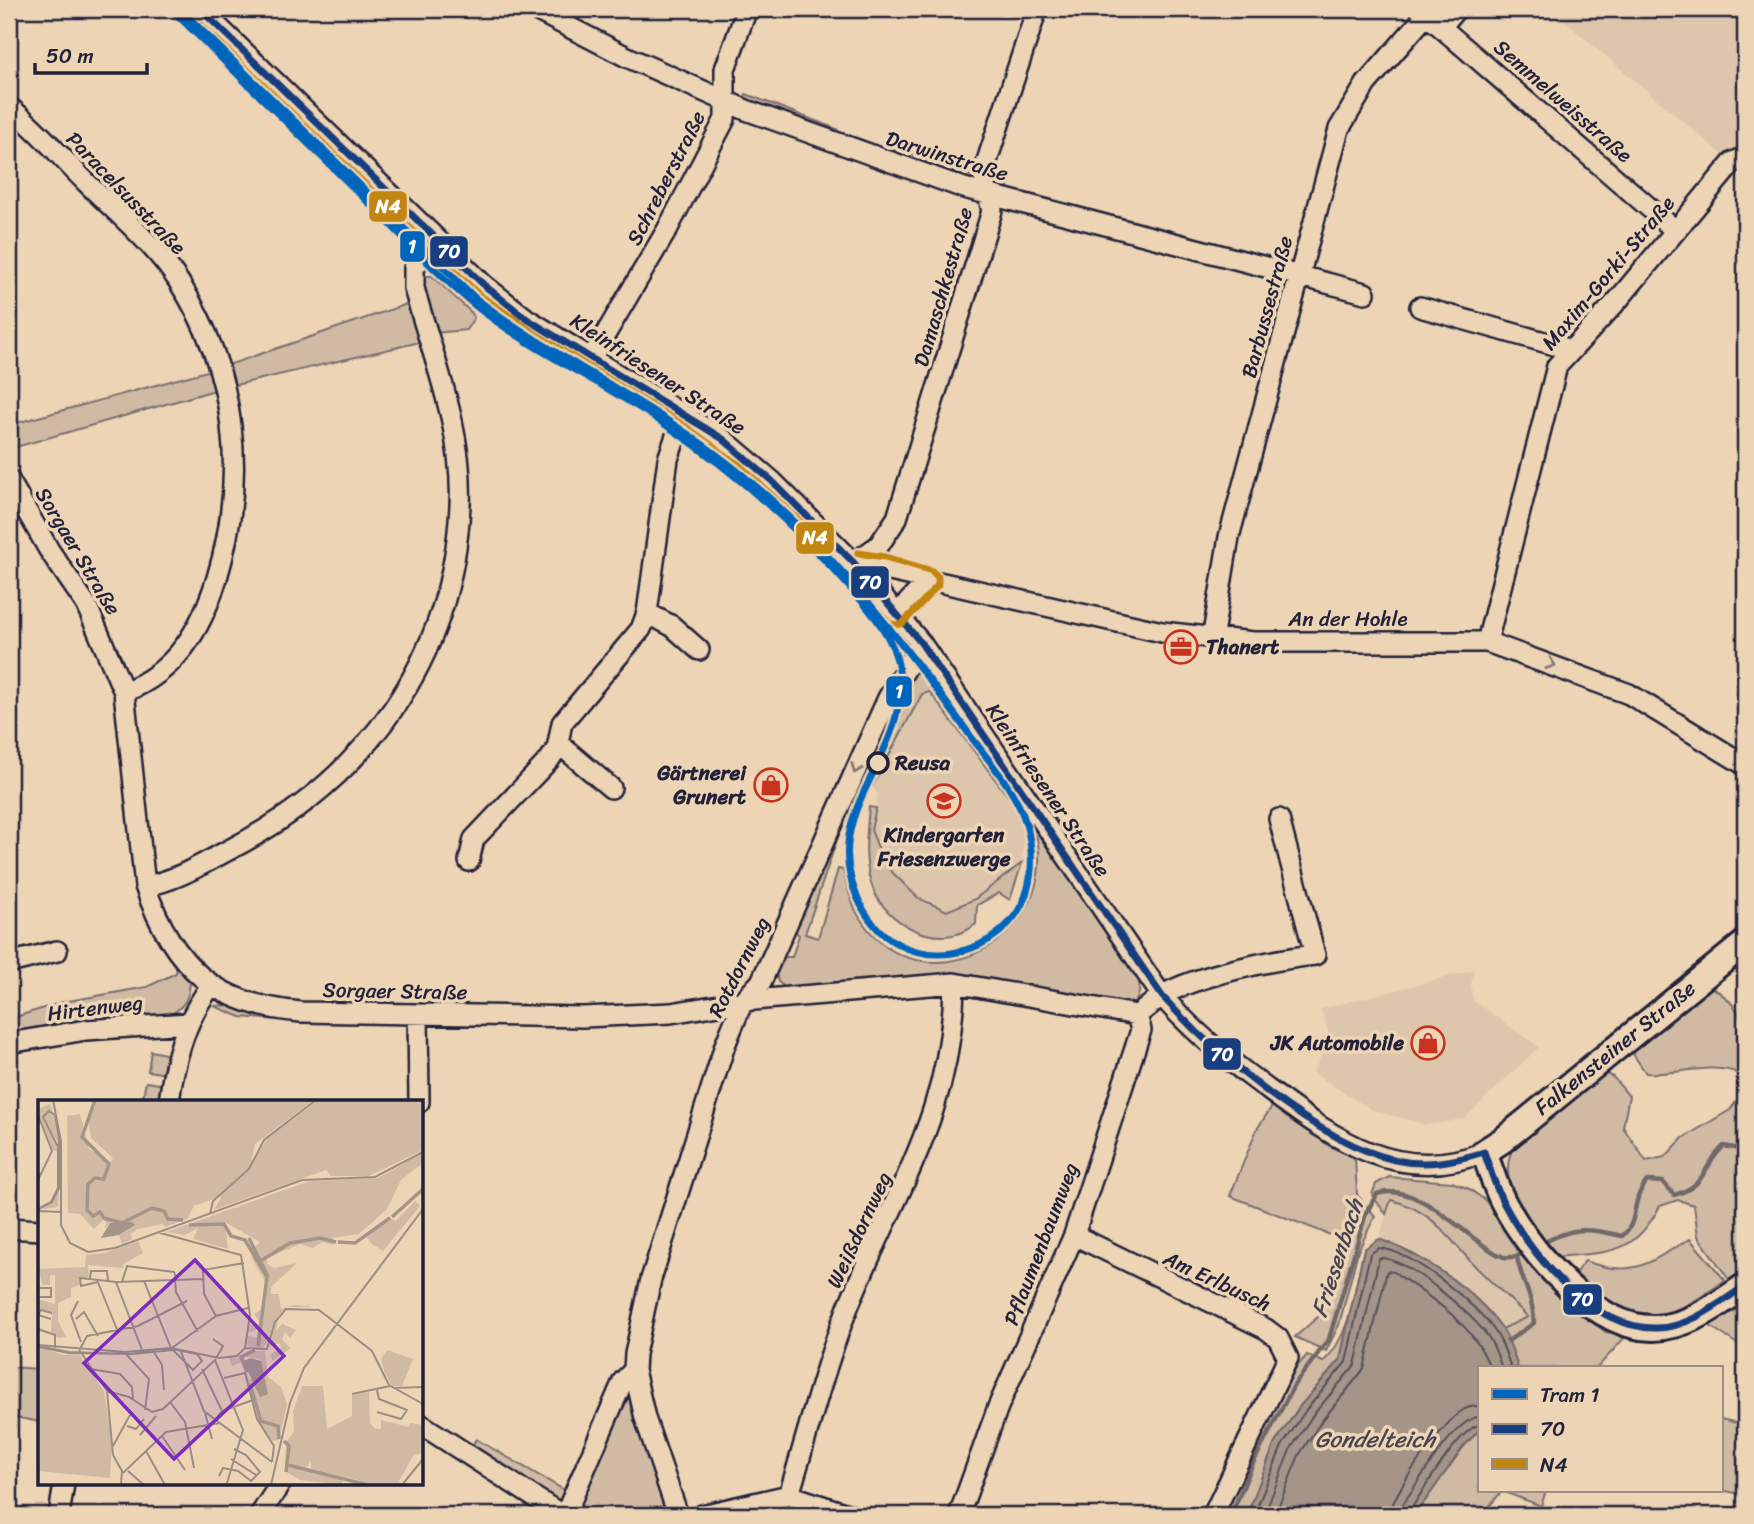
<svg xmlns="http://www.w3.org/2000/svg" width="1754" height="1524" font-family="Sriracha,sans-serif">
<rect width="100%" height="100%" fill="#edd4b5"/>
<filter id="ink" filterUnits="userSpaceOnUse"><feTurbulence type="fractalNoise" baseFrequency=".0143" numOctaves="2"/><feDisplacementMap in="SourceGraphic" scale="14" xChannelSelector="R" yChannelSelector="G"/><feConvolveMatrix kernelMatrix="1 2 1 2 8 2 1 2 1" color-interpolation-filters="sRGB"/></filter>
<g filter="url(#ink)">
<!-- built -->
<path fill="#dec6ac" d="M1550 9H1745V150L1724 156Z
M930 692 1025 823 1022 863 975 899 947 911 918 898 885 865 871 830 878 794 872 787 922 694Z
M1474 970 1471 986 1473 1000 1539 1047 1464 1119 1426 1125 1372 1110 1313 1073 1330 1037 1321 1009Z
M1391 1199 1413 1206 1443 1228 1475 1266 1529 1317 1502 1329 1486 1310 1406 1248 1379 1239Z"/>
<!-- green -->
<path fill="#d0baa4" stroke="#796e70" stroke-width="2" d="M746 94 837 129 834 136 743 103Z
M890 147 972 176 977 172 970 183 887 154Z
M426 276H432L472 313 474 318 466 330 434 333 420 280Z
M410 303 420 342 235 385 228 365Z
M211 370 215 390 9 449V425Z
M917 671H921L1017 809 930 692 922 694 872 787 875 775 903 707 906 679Z
M1022 802 1134 965C1139 979 1144 994 1132 1006L1060 992 787 989 778 982 776 973 782 957H792L799 935 794 930 843 822 805 934 818 938 838 869 843 870C848 890 852 908 864 924 920 1004 1045 947 1039 852 1038 834 1030 818 1022 802Z
M869 807 876 808 871 830 885 865 918 898 947 911 975 899 1022 863 1010 900 999 893 977 905 976 924C940 954 882 923 871 883 863 858 867 831 869 807Z
M177 964 190 974C191 997 185 1009 163 1018L9 1037V1019L63 1002 147 987 176 973Z
M1707 985C1754 1009 1745 1040 1745 1088L1735 1072C1709 1063 1675 1075 1646 1073L1633 1054 1631 1042Z
M227 1005 276 1016 277 1020 241 1017 214 1006Z
M151 1051 170 1055 166 1074 148 1071Z
M1213 1054 1329 1146 1355 1158 1357 1195 1375 1216 1358 1251 1339 1325 1326 1351 1295 1337 1319 1316 1346 1241 1230 1196 1257 1129 1273 1105 1234 1078Z
M1597 1070 1613 1077 1629 1096 1623 1127 1646 1161 1665 1157 1683 1138 1730 1110 1745 1089V1349L1707 1324 1732 1303 1730 1281 1698 1236 1694 1205 1678 1200 1660 1206C1633 1256 1611 1251 1559 1257 1535 1232 1495 1189 1512 1150 1521 1129 1578 1087 1597 1070Z
M146 1082 166 1085 162 1102H142Z
M1389 1177 1452 1182 1469 1189 1485 1200 1531 1262 1595 1324 1606 1332 1627 1335 1597 1368H1518L1502 1329 1528 1317C1511 1300 1493 1284 1476 1267 1447 1237 1434 1211 1391 1200L1386 1214 1372 1195 1376 1184Z
M1690 1239 1725 1280C1662 1328 1632 1326 1575 1273L1585 1261C1633 1279 1648 1263 1690 1239Z
M1364 1249 1340 1360 1300 1406 1275 1443 1247 1515H1219L1288 1377 1307 1355 1323 1362C1352 1336 1355 1285 1364 1249Z
M9 1367 40 1369V1422L9 1416Z
M626 1393 633 1397 668 1515H576L573 1513Z
M1721 1419 1745 1425V1495L1721 1490Z
M1479 1430V1491H1546L1541 1506 1502 1491 1482 1515H1415L1464 1446Z
M476 1439 569 1493 560 1502 471 1448Z"/>
<!-- water -->
<path fill="#a59589" stroke="#71676a" stroke-width="2" d="M1379 1239C1423 1255 1474 1289 1502 1328 1510 1340 1514 1355 1518 1368H1479V1430L1464 1446 1415 1515H1247L1275 1443 1300 1406 1340 1360 1364 1249Z"/>
<g fill="none" stroke-linecap="round" stroke-linejoin="round">
<!-- shore -->
<path stroke="#56505a" stroke-width="2" d="M1254 1515 1282 1446 1306 1410 1346 1362 1370 1254 1379 1248C1412 1251 1478 1305 1496 1333 1503 1343 1507 1357 1511 1368
M1264 1515 1290 1450 1313 1415 1355 1365 1379 1258C1405 1256 1474 1315 1489 1338 1495 1347 1498 1358 1502 1368
M1275 1515 1299 1455 1321 1422 1364 1369 1387 1271 1394 1272C1432 1299 1474 1323 1490 1368
M1390 1515C1391 1494 1444 1421 1463 1410 1468 1407 1473 1406 1479 1406
M1401 1515 1403 1504C1418 1483 1455 1418 1479 1417
M1410 1515 1411 1509C1423 1491 1460 1428 1479 1425"/>
<!-- stream -->
<path stroke="#71676a" stroke-width="4.5" d="M1541 1244C1575 1226 1585 1228 1622 1236 1640 1222 1630 1200 1647 1181L1663 1182 1674 1195C1708 1186 1702 1165 1724 1146L1745 1150
M1508 1341 1534 1323C1533 1294 1522 1284 1517 1257
M1231 1515 1253 1463 1294 1385 1329 1339 1366 1213 1377 1194C1420 1180 1469 1242 1501 1256 1510 1260 1520 1255 1527 1251"/>
<defs>
<path id="minor" d="M200 9 485 286 527 319 723 439 772 481 854 563 921 643 1162 996C1194 1033 1231 1062 1270 1091 1336 1140 1400 1186 1484 1152
M534 9 627 57 746 110 964 188 1365 293
M1420 9 1675 230
M1442 26 1456 9
M9 107C38 129 63 160 89 185 120 216 156 246 179 282 237 372 247 477 217 578 201 630 176 672 124 692
M1420 307 1562 347 1567 353
M592 357 667 230 725 119V69L747 9
M9 480 49 550 86 604 124 692 145 886C173 967 215 1005 301 1012L583 1017 671 1013 743 1001 954 983 1137 1015
M854 563 1162 632 1253 642H1487L1629 694 1745 765
M854 563 879 545 897 518 992 211 983 173 1037 9
M647 613 672 626 699 650
M896 615 928 581
M1212 640 1229 537 1339 129 1366 84 1427 14
M1487 642 1557 366 1618 300 1733 162 1745 157
M558 743 611 788
M469 861 474 839 550 759 557 748 562 723 641 629 647 613 668 459 677 433 688 416
M145 886C175 881 201 865 227 851 364 781 453 661 460 505 464 431 433 358 414 288V268L433 239
M9 963 57 951
M418 1014 419 1102
M1137 1015C1146 1009 1154 1001 1163 995 1198 975 1275 959 1315 955L1279 819
M9 1043 86 1030 188 1023
M169 1102C174 1061 185 1018 212 985
M9 1228 40 1230
M1074 1235 1266 1329 1278 1338 1288 1358 1213 1515
M422 1425 562 1515
M789 1495C810 1426 827 1354 856 1288 902 1180 953 1106 954 983
M59 1515 64 1484
M260 1515 280 1484
M565 1515 623 1381 634 1370
M678 1515 645 1418 634 1370 635 1354 651 1279 725 1045 743 1001 761 982 888 698 921 643
M702 1515 789 1495 850 1515
M959 1515 998 1407 1074 1235 1141 1030 1137 1015"/>
<path id="major" d="M1745 943 1503 1140 1484 1152C1491 1170 1496 1190 1506 1207 1533 1254 1594 1329 1654 1328 1689 1327 1717 1305 1745 1286"/>
</defs>
<!-- minor casing -->
<use href="#minor" stroke="#22223b" stroke-width="24"/>
<!-- major casing -->
<use href="#major" stroke="#22223b" stroke-width="30"/>
<!-- minor -->
<use href="#minor" stroke="#edd4b5" stroke-width="19"/>
<!-- major -->
<use href="#major" stroke="#edd4b5" stroke-width="24"/>
<defs>
<path id="bus-1" d="M200 9 485 286 527 319 723 439 772 481 854 563 921 643 1162 996C1215 1055 1318 1142 1395 1160 1426 1167 1455 1161 1484 1152
M1484 1152C1490 1169 1495 1186 1503 1202 1531 1255 1589 1327 1654 1328 1688 1329 1718 1304 1745 1286"/>
<path id="bus-2" d="M193 17 478 294 537 335 686 427 739 465 807 528 889 623 896 625 903 623 938 585V577L932 571 885 557 858 553"/>
</defs>
<!-- bus-1 casing -->
<use href="#bus-1" stroke="#edd4b5" stroke-width="12"/>
<!-- bus-2 casing -->
<use href="#bus-2" stroke="#edd4b5" stroke-width="12"/>
<!-- bus-1 -->
<use href="#bus-1" stroke="#173e7e" stroke-width="7"/>
<!-- bus-2 -->
<use href="#bus-2" stroke="#c2850f" stroke-width="7"/>
<defs>
<path id="tram-1" d="M171 9C237 74 303 138 369 203 404 237 438 276 477 307 535 352 602 382 663 423 736 471 803 533 860 599 881 623 899 648 900 680 903 768 812 816 863 909 875 930 893 945 916 951 949 960 987 948 1010 922 1033 896 1036 857 1026 824 1016 789 985 757 964 727 892 628 816 529 717 455 640 397 552 356 475 298L180 9"/>
</defs>
<!-- tram-1 casing -->
<use href="#tram-1" stroke="#edd4b5" stroke-width="12"/>
<!-- tram-1 -->
<use href="#tram-1" stroke="#0065bd" stroke-width="7"/>
</g>
<!-- one-way arrows -->
<defs><path id="oneway-chevron" d="M-2-3.5L2.5 0L-2 3.5" fill="none" stroke-width="1.6" stroke-linecap="round" stroke-linejoin="round" transform="scale(1.75)"/></defs>
<g stroke="#887b78">
<use href="#oneway-chevron" transform="translate(1551 664) rotate(20)"/>
<use href="#oneway-chevron" transform="translate(856 769) rotate(114)"/>
</g>
</g>
<!-- icons -->
<defs>
<symbol id="office-ring" viewBox="-11 -11 22 22"><circle r="9.5" fill="#edd4b5" stroke="#c8321e" stroke-width="1.5"/><path d="M-6-3h4V-5.5h4V-3h4V5H-6ZM-1-4.5V-3h2v-1.5ZM-6 0V1H6V0Z" fill="#c8321e"/></symbol>
<symbol id="shop-ring" viewBox="-11 -11 22 22"><circle r="9.5" fill="#edd4b5" stroke="#c8321e" stroke-width="1.5"/><path d="M-5-2.5h2.3a2.7 3.5 0 0 1 5.4 0H5L5.5 6h-11ZM-1.5-2.5h3a1.5 2.3 0 0 0-3 0Z" fill="#c8321e"/></symbol>
<symbol id="school-ring" viewBox="-11 -11 22 22"><circle r="9.5" fill="#edd4b5" stroke="#c8321e" stroke-width="1.5"/><path d="M0-5L7-2L0 1L-7-2ZM-4 1L0 2.5L4 1V4Q0 6-4 4Z" fill="#c8321e"/></symbol>
</defs>
<g fill-rule="evenodd">
<use href="#office-ring" x="1162" y="628" width="38" height="38"/>
<use href="#shop-ring" x="752" y="766" width="38" height="38"/>
<use href="#school-ring" x="925" y="782" width="38" height="38"/>
<use href="#shop-ring" x="1409" y="1024" width="38" height="38"/>
</g>
<!-- markers -->
<circle fill="#edd4b5" stroke="#22223b" stroke-width="3.5" cx="878" cy="763" r="10"/>
<g text-anchor="middle" stroke-width="7" stroke-linejoin="round" paint-order="stroke">
<!-- street labels -->
<g font-size="21" fill="#22223b" stroke="#edd4b5">
<text transform="translate(1563 101) rotate(41)" y="7">Semmelweisstraße</text>
<text transform="translate(947 156) rotate(17)" y="7">Darwinstraße</text>
<text transform="translate(666 178) rotate(-63)" y="7">Schreberstraße</text>
<text transform="translate(126 193) rotate(46)" y="7">Paracelsusstraße</text>
<text transform="translate(1608 273) rotate(-50)" y="7">Maxim-Gorki-Straße</text>
<text transform="translate(943 287) rotate(-74)" y="7">Damaschkestraße</text>
<text transform="translate(1267 307) rotate(-75)" y="7">Barbussestraße</text>
<text transform="translate(658 374) rotate(33)" y="7">Kleinfriesener Straße</text>
<text transform="translate(78 551) rotate(59)" y="7">Sorgaer Straße</text>
<text x="1348" y="626">An der Hohle</text>
<text transform="translate(1048 790) rotate(56)" y="7">Kleinfriesener Straße</text>
<text transform="translate(739 967) rotate(-63)" y="7">Rotdornweg</text>
<text transform="translate(395 991) rotate(1)" y="7">Sorgaer Straße</text>
<text transform="translate(95 1008) rotate(-7)" y="7">Hirtenweg</text>
<text transform="translate(1615 1048) rotate(-39)" y="7">Falkensteiner Straße</text>
<text transform="translate(859 1230) rotate(-65)" y="7">Weißdornweg</text>
<text transform="translate(1041 1244) rotate(-69)" y="7">Pflaumenbaumweg</text>
<text transform="translate(1217 1281) rotate(25)" y="7">Am Erlbusch</text>
</g>
<!-- poi labels -->
<g font-size="21" font-weight="bold" fill="#22223b" stroke="#edd4b5" text-anchor="end">
<text x="1206" y="654" text-anchor="start">Thanert</text>
<text x="746" y="780">Gärtnerei<tspan x="746" dy="24">Grunert</tspan></text>
<text x="944" y="842" text-anchor="middle">Kindergarten<tspan x="944" dy="24">Friesenzwerge</tspan></text>
<text x="1404" y="1050">JK Automobile</text>
</g>
<!-- stop labels -->
<g font-size="21" font-weight="bold" fill="#22223b" stroke="#edd4b5" text-anchor="start">
<text x="895" y="770">Reusa</text>
</g>
<!-- water labels -->
<g font-size="23" font-style="italic" fill="#494452" stroke="#edd4b5">
<text transform="translate(1337 1258) rotate(-72)" y="8">Friesenbach</text>
<text x="1375" y="1447">Gondelteich</text>
</g>
</g>
<!-- overview -->
<g transform="translate(38 1100)">
<rect width="385" height="385" fill="#edd4b5"/>
<path d="M11 0 21 30 23 52 22 72 20 107 0 110 13 103 21 87 22 46 7 22 21 52 15 50 0 13V9L12 4ZM58 0H276L217 44 213 62 230 38 280 0H385V50L331 76H293L288 70 176 110 184 96 156 106 149 119 127 127 125 124 99 129 93 134 94 139 84 144 81 135 96 126 72 123 66 129 69 123 65 120 56 129 42 114 30 113 29 16 42 14 51 49 73 62 75 58 53 38 50 17ZM385 53V63L363 80 349 109 321 134 294 138 296 145 284 142 275 148 262 144 229 158V164L236 168 259 163 233 187V194H241L243 209 256 205 269 206 273 203 270 207H249L240 216 238 231 244 224 258 230 252 238 247 232 244 240 253 248 234 261 233 254 243 248 241 243 232 246 230 242 223 250 209 246 210 236 219 238 220 229 210 233 212 225 223 224 216 214 225 208 228 183 213 157 220 158 216 148 222 142 187 122 190 149 155 139 160 128 147 135 128 132 272 81 340 78ZM377 101 382 106 345 151 334 144 327 135 350 117 358 121ZM100 141 105 153 85 164V168L50 165 51 177 44 178 42 185 33 188V197L20 203V221L28 237 20 238 13 232 14 214 0 209V199L17 204V175H12V185H5L0 169 47 167 48 155 67 153ZM0 247 26 255 41 254 66 291 74 343 72 378 0 371ZM349 250 375 259 364 286H354L346 271 343 259ZM209 251H227L230 277 243 287 249 304 241 340 235 341 222 325 204 262 194 266 191 258H202ZM206 256 223 260 227 286 211 279ZM264 286H285L289 329 314 316V295L331 292 332 323 337 329H343V320L371 327 372 323 385 325V352L375 356 361 381 364 385H328L320 380 273 369V360L269 367 250 365 304 377 305 385 262 380 247 371 248 342 256 331 255 311Z" fill="#d0baa4" fill-rule="evenodd"/>
<path d="M94 122 97 125 81 135 63 138 72 123ZM213 258 223 261 230 294 222 297 205 261Z" fill="#a59589"/>
<path fill="none" stroke="#a59589" stroke-width="3.5" d="M57 0 44 37 71 64 66 79 57 78 50 84 49 110 55 116 62 112 66 118 84 123 114 108 126 111 130 119 145 120M354 117 385 89M151 125 186 124 193 136 207 140 229 177 220 246M211 138 230 177M300 142 317 143 352 118M224 160 252 143 282 138 298 142M209 272 203 257 217 250M212 284 223 321 240 326 241 339M246 341 251 346 248 372M250 365 330 385"/>
<path fill="none" stroke="#9c8d84" stroke-width="2" d="M15 0 23 41V125L32 143 50 152 77 148 264 80 337 77 385 52M0 15 14 51 0 80M0 109 13 102 20 88V47L5 17 11 11 17 15 21 38V88L14 102 0 109M0 111 23 112M172 114 175 101 211 69 226 40 278 0M119 132 203 155 212 215 207 248 229 249 237 222 248 209 281 210 334 251 351 285 385 304M52 178 53 171H69L70 181M59 180 80 232M137 180 138 192 160 232M106 181 133 248M60 182 43 186 42 178 78 182 165 179M78 182 104 250M84 182 89 166 136 172 139 180M0 188H13V197H0M40 201 33 215 43 242M178 216 166 194 165 170 206 163M13 219 0 215 3 210 14 213M38 219 46 212 60 236M0 229 17 235V248M175 239 185 246 177 260 205 330 189 383M0 245 87 252 133 248 181 258 199 256 207 248M0 246 31 252 94 254 118 249H134L159 254 164 261 155 270 135 250 94 254 31 253 0 247M134 248 178 216 210 208M114 249 124 265 126 290M142 249 166 311 234 362M41 251 49 236 100 226 149 201M42 251 69 291 91 297 114 312 125 309 177 260M87 253 111 279 107 310M53 269 82 274 94 287 95 299M164 269 184 311M186 278 207 273 219 319 236 346 234 362M355 288 385 287M339 290 341 299 369 310 363 319 339 312M69 291 75 355 84 371 83 385M314 294 352 286M132 302 147 322 156 368M167 313 174 339M178 319 184 311 215 300M89 326 98 329 106 319M102 335 118 316M124 336 147 370M75 346 92 315M108 351 127 385M193 359 218 375M90 371 106 385M85 373 128 332 182 323M181 376 185 368 200 371 213 381 222 372 208 355 196 349M233 385 252 303 266 268 385 109M364 385 385 359"/>
<path fill="#7b2cbf" fill-opacity="0.15" stroke="#7b2cbf" stroke-width="3.5" d="M157 160 246 256 136 359 46 263Z"/>
<rect width="385" height="385" fill="none" stroke="#22223b" stroke-width="3.5"/>
</g>
<g stroke="#edd4b5" stroke-width="2.5">
<rect x="368" y="190" width="40" height="33" rx="7" fill="#c2850f"/>
<rect x="399" y="230" width="27" height="33" rx="7" fill="#0065bd"/>
<rect x="429" y="235" width="40" height="33" rx="7" fill="#173e7e"/>
<rect x="795" y="521" width="40" height="34" rx="7" fill="#c2850f"/>
<rect x="850" y="565" width="40" height="34" rx="7" fill="#173e7e"/>
<rect x="885" y="675" width="28" height="33" rx="7" fill="#0065bd"/>
<rect x="1202" y="1037" width="40" height="34" rx="7" fill="#173e7e"/>
<rect x="1562" y="1283" width="41" height="33" rx="7" fill="#173e7e"/>
</g>
<g font-size="19" text-anchor="middle" font-weight="bold" fill="#fff">
<text x="388" y="213">N4</text>
<text x="412" y="253">1</text>
<text x="449" y="258">70</text>
<text x="815" y="544">N4</text>
<text x="870" y="589">70</text>
<text x="899" y="698">1</text>
<text x="1222" y="1061">70</text>
<text x="1582" y="1306">70</text>
</g>
<!-- margin -->
<rect width="1754" height="1524" fill="none" stroke="#edd4b5" stroke-width="35"/>
<rect x="18" y="18" width="1719" height="1489" fill="none" stroke="#22223b" stroke-width="2.5" filter="url(#ink)"/>
<!-- legend -->
<rect x="1478" y="1366" width="245" height="126" fill="#edd4b5" stroke="#9c8d84" stroke-width="2"/>
<rect x="1492" y="1389" width="35" height="10" fill="#0065bd" stroke="#9c8d84" stroke-width="2"/>
<text x="1540" y="1402" font-size="21" fill="#22223b">Tram 1</text>
<rect x="1492" y="1424" width="35" height="10" fill="#173e7e" stroke="#9c8d84" stroke-width="2"/>
<text x="1540" y="1436" font-size="21" fill="#22223b">70</text>
<rect x="1492" y="1459" width="35" height="10" fill="#c2850f" stroke="#9c8d84" stroke-width="2"/>
<text x="1540" y="1472" font-size="21" fill="#22223b">N4</text>
<!-- scale -->
<path d="M35 63v10h112v-10" fill="none" stroke="#22223b" stroke-width="3.5"/>
<text x="46" y="63" font-size="21" fill="#22223b" stroke="#edd4b5" stroke-width="5" paint-order="stroke">50 m</text>
</svg>
